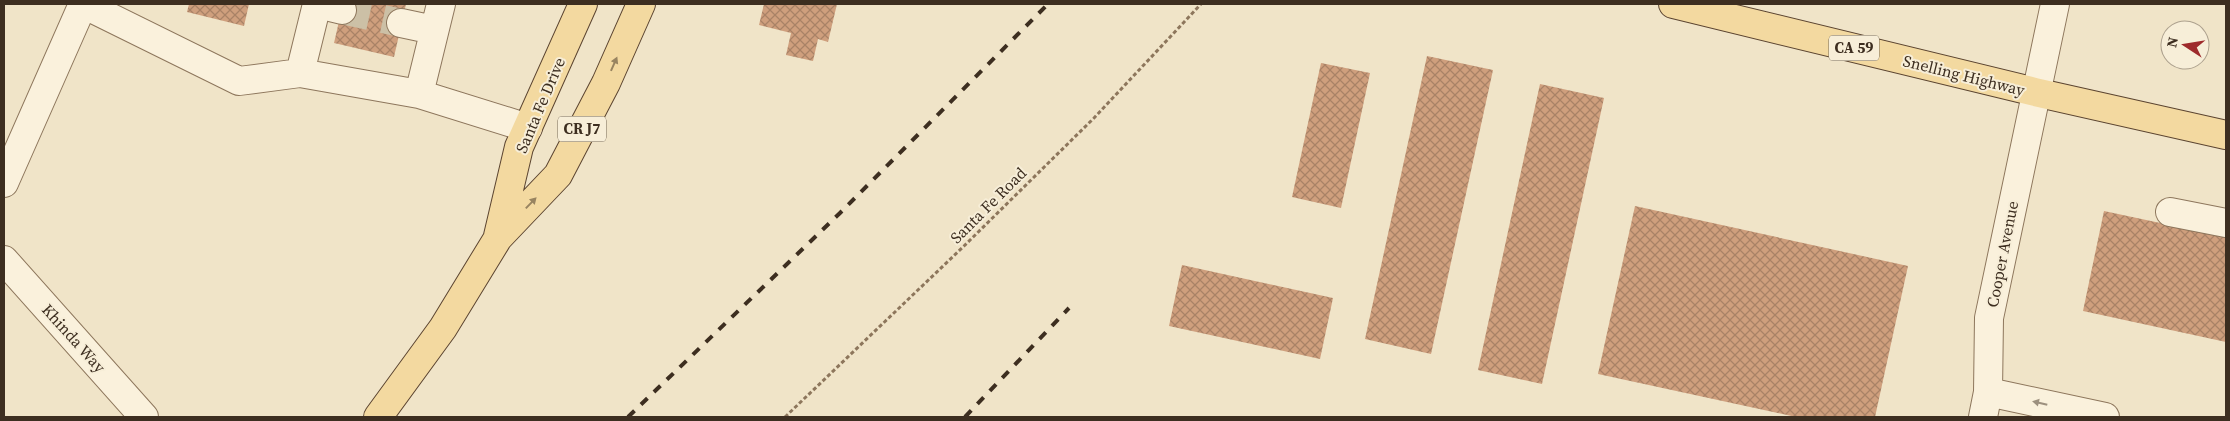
<svg xmlns="http://www.w3.org/2000/svg" width="2230" height="421" font-family="'Source Serif 4',serif">
<defs>
<pattern id="building-cross-hatch" width="8" height="8" patternUnits="userSpaceOnUse" patternTransform="scale(1.25)"><rect width="8" height="8" fill="#cf9f7d"/><path d="M0 0l8 8M0 8l8-8" fill="none" stroke="#a98266"/></pattern>
</defs>
<rect width="100%" height="100%" fill="#f0e4c8"/>
<!-- building -->
<path fill="url(#building-cross-hatch)" d="M189 4H249L244 26 187 12Z
M343 4H406L394 57 334 43Z
M764 4H837L828 42 818 39 813 61 786 55 791 33 759 25Z
M1427 56 1493 70 1431 354 1365 339Z
M1321 63 1370 73 1341 208 1292 197Z
M1540 84 1604 98 1542 384 1478 370Z
M1635 206 1908 266 1875 417H1796L1598 374Z
M2104 211 2226 237V342L2083 311Z
M1182 265 1333 298 1320 359 1169 326Z"/>
<g fill="none" stroke-linecap="round" stroke-linejoin="round">
<!-- minor-tunnel -->
<path stroke="#ccc0a6" stroke-width="28" stroke-dasharray="28 14" stroke-linecap="butt" d="M342 10 401 23"/>
<defs>
<path id="minor" d="M83 4 239 81 300 73 317 4
M317 4 342 10
M401 23 434 30
M300 73 419 94 528 128
M419 94 441 4
M4 183 83 4
M2170 212 2226 223
M4 260 144 417
M1988 392 2105 417
M1983 417 1988 392 1989 318 2055 4"/>
<path id="major" d="M1673 4 2035 92 2226 135
M498 236 519 147 583 4
M378 417 443 328 498 238 558 175 606 83 641 4"/>
</defs>
<!-- minor casing -->
<use href="#minor" stroke="#8d765c" stroke-width="30"/>
<!-- major casing -->
<use href="#major" stroke="#5b4430" stroke-width="30"/>
<!-- path -->
<path stroke="#8d765c" stroke-width="3" stroke-dasharray="4 2.5" stroke-linecap="butt" d="M785 417 964 246 1094 118 1201 4"/>
<!-- minor -->
<use href="#minor" stroke="#faf1dc" stroke-width="28"/>
<!-- major -->
<use href="#major" stroke="#f3d9a0" stroke-width="28"/>
<!-- rail -->
<path stroke="#3d2e20" stroke-width="4" stroke-dasharray="9 9" stroke-linecap="butt" d="M628 417 840 213 1048 4
M965 417 1069 308"/>
</g>
<!-- one-way arrows -->
<defs><path id="oneway-solid" d="M-6-.8H1V-3.2L6.5 0L1 3.2V.8H-6Z" transform="scale(1.25)"/></defs>
<g fill="#988460">
<use href="#oneway-solid" transform="translate(614 64) rotate(-66)"/>
<use href="#oneway-solid" transform="translate(531 203) rotate(-46)"/>
</g>
<use fill="#9c907e" href="#oneway-solid" transform="translate(2040 403) rotate(-167)"/>
<g text-anchor="middle" stroke-width="4" stroke-linejoin="round" paint-order="stroke">
<!-- shield labels -->
<g fill="#f7eed8" stroke="#756857" stroke-width="1">
<rect x="1829" y="35.5" width="50" height="25" rx="4"/>
<rect x="558" y="116.5" width="48" height="25" rx="4"/>
</g>
<g font-size="15" font-weight="bold" fill="#3d2e20">
<text x="1854" y="53">CA 59</text>
<text x="582" y="134">CR J7</text>
</g>
<!-- street labels -->
<g font-size="16" fill="#3d2e20" stroke="#f7eed8">
<text transform="translate(1964 75) rotate(14)" y="6">Snelling Highway</text>
<text transform="translate(540 105) rotate(-67)" y="6">Santa Fe Drive</text>
<text transform="translate(988 205) rotate(-45)" y="6">Santa Fe Road</text>
<text transform="translate(2002 254) rotate(-79)" y="6">Cooper Avenue</text>
<text transform="translate(74 338) rotate(48)" y="6">Khinda Way</text>
</g>
</g>
<!-- border -->
<rect width="2230" height="421" fill="none" stroke="#3d2e20" stroke-width="10"/>
<!-- north arrow -->
<g transform="translate(2185 45) rotate(282)"><circle r="24" fill="#f7eed8" stroke="#ada18e"/>
<path d="M0-4L9 19L0 12L-9 19Z" fill="#9e2a2b"/>
<text y="-8" font-size="14" font-weight="bold" text-anchor="middle" fill="#3d2e20">N</text>
</g>
</svg>
